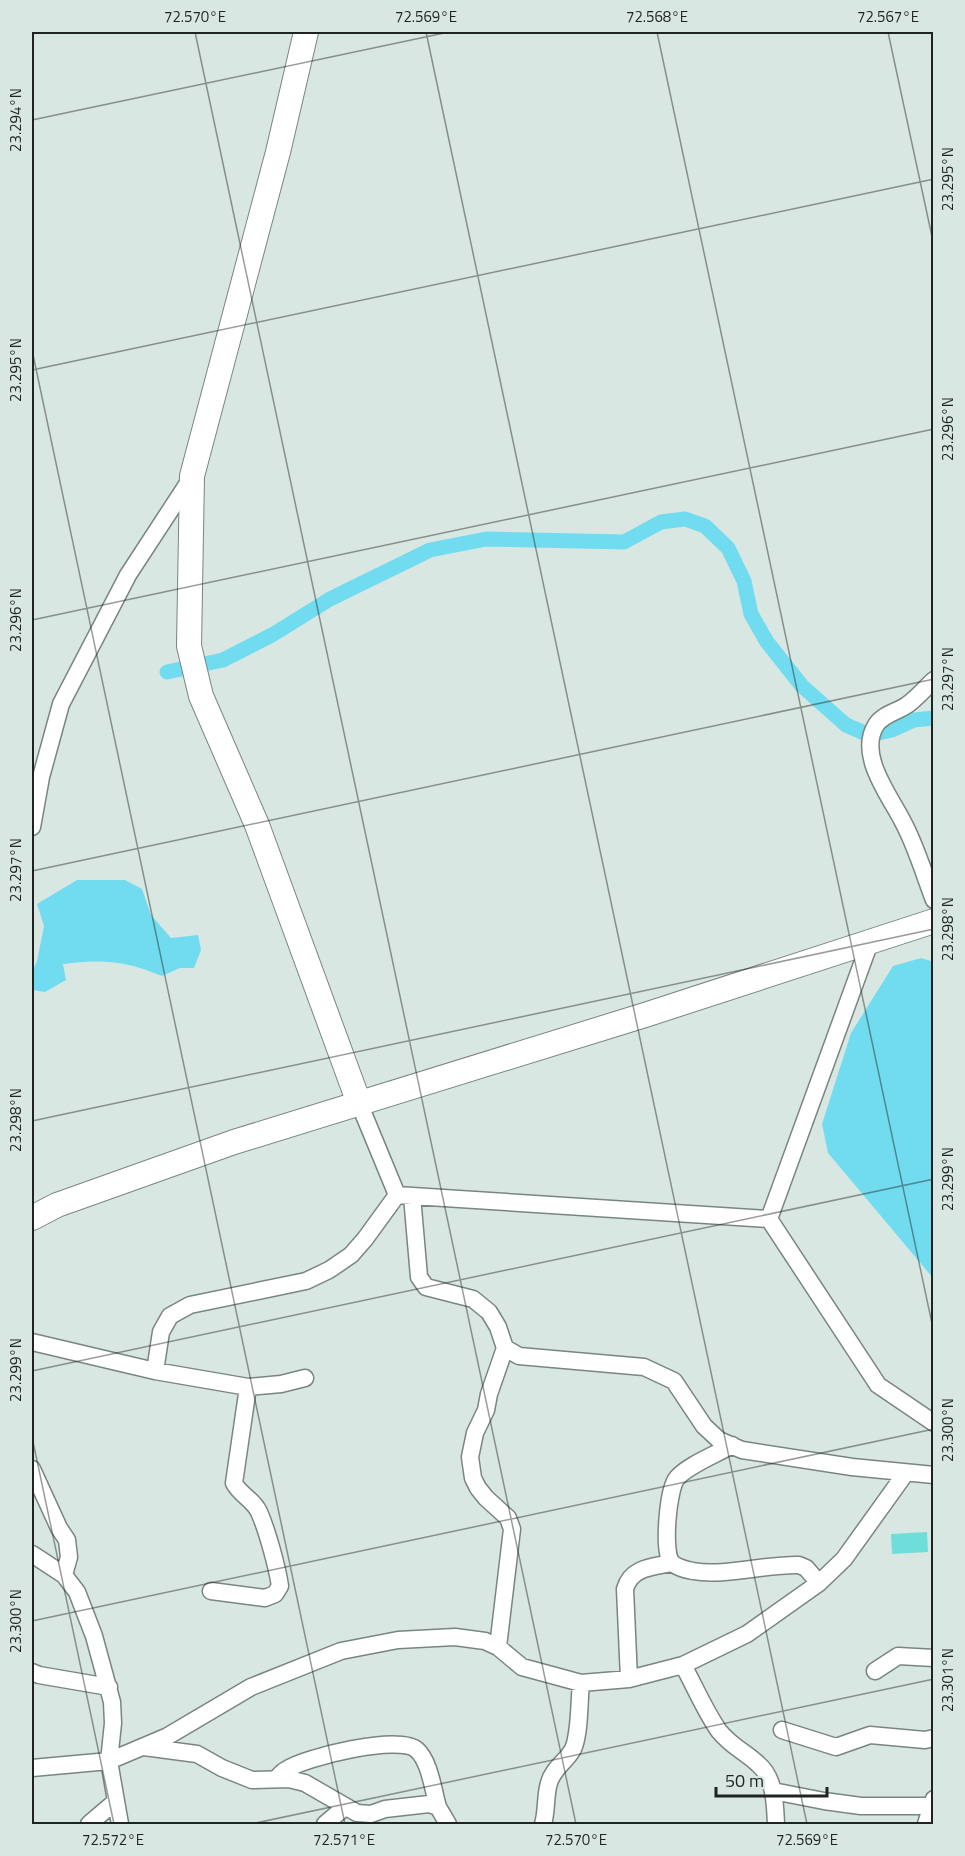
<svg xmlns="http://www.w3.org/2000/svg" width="965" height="1856" font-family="'Titillium Web',sans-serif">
<rect width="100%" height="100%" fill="#d9e7e2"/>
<!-- water -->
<path fill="#71dcf0" d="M77 880H125L142 889 151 915 171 938 198 935 201 950 194 968H180L162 976C125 961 102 959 63 964L66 980 45 992 32 990V972L37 961 44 926 37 904Z
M921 958 934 962 933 1278 828 1153 822 1124 851 1033 893 966Z"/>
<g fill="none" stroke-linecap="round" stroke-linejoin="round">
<!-- canal -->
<path stroke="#71dcf0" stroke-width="15" d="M167 672 223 660 272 635 330 599 430 550 486 539 624 542 661 522 685 519 705 526 728 548 744 581 751 614 767 642 802 686 846 725 869 735 892 730 914 720 934 718"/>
</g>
<!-- building -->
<path fill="#6fdeda" d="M927 1532 928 1552 892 1554 891 1534Z"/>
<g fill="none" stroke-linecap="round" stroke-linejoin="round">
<defs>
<path id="minor" d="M934 680C925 688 916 699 907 705 897 712 883 714 876 725 857 755 890 796 903 822 916 846 924 874 934 900
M32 827 41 777 61 704 128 575 192 477
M359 1103 397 1195 769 1219 878 1385 934 1423
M412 1196 419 1277 426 1287 473 1299 489 1312 498 1327 505 1348 519 1356 644 1367 674 1381 704 1426 719 1440 742 1450 852 1467 934 1475
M769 1219 870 942
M32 1342 155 1371 248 1387 281 1384 305 1378
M155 1371 161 1332 170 1316 190 1305 306 1281 329 1270 351 1255 365 1239 397 1195
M732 1445C717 1454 688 1465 677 1478 668 1488 662 1553 672 1563 677 1567 687 1570 693 1571 723 1577 766 1564 799 1565L806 1568 819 1583
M32 1469 59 1528 67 1540 69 1557 64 1575
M32 1554 64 1575 77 1592 94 1636 112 1702 113 1723 109 1761 120 1824
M211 1591 265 1598 275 1594 280 1586C277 1566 267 1530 259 1512 253 1499 240 1495 234 1483L248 1387
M498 1647 512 1529 508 1518 486 1498 478 1488 473 1478 470 1457 475 1433 486 1410 489 1394 505 1348
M683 1665C695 1687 705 1711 719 1731 732 1747 744 1751 758 1764 775 1778 775 1804 776 1824
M875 1671 898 1656 934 1658
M32 1672 39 1675 109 1687
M629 1679 625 1589C631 1567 653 1567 672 1563
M782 1730 836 1747 870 1735 925 1740 934 1738
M144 1747 197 1754 222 1768 252 1780 289 1779 305 1783 357 1813 371 1814 385 1809 429 1804 438 1807 448 1824
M32 1768 109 1761 168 1736 251 1687 341 1651 398 1640 455 1637 485 1641 498 1647 522 1667 581 1683 629 1679 683 1665 747 1634 819 1583 844 1559 905 1474
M276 1779C279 1776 282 1772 286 1770 305 1757 400 1734 417 1750 430 1762 433 1790 438 1807
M773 1791 824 1801 861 1806H931
M89 1824 116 1801
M325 1824 345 1807
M543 1824C547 1811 545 1796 549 1783 553 1768 566 1762 573 1749 580 1734 579 1701 581 1683
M926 1824 934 1799"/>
<path id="secondary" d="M306 32 278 152 192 476 189 646 201 696 257 825 359 1103
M32 1218 57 1205 234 1142 645 1015 934 921"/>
</defs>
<!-- minor casing -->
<use href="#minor" stroke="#798581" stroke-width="19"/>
<!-- secondary casing -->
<use href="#secondary" stroke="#798581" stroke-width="26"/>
<!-- minor -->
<use href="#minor" stroke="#fff" stroke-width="16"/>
<!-- secondary -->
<use href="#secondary" stroke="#fff" stroke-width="24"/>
</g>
<!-- ticks -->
<path fill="none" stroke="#1f2322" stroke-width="1.5" stroke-opacity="0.45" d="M195 32 576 1824M426 32 807 1824M657 32 934 1333M888 32 934 246M32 120 449 32M32 350 345 1824M32 370 934 179M32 620 934 429M32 871 934 679M32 1121 934 929M32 1371 934 1179M32 1437 114 1824M32 1621 934 1429M251 1824 934 1679"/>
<!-- border -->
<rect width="965" height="1856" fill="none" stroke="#d9e7e2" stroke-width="66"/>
<!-- scale -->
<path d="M716 1787v9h111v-9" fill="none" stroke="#1f2322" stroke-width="3"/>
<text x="725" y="1787" font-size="18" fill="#1f2322" stroke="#d9e7e2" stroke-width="4.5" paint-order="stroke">50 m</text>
<rect x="33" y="33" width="899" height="1790" fill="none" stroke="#1f2322" stroke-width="2"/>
<g font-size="15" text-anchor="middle" fill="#1f2322">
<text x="195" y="22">72.570°E</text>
<text x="426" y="22">72.569°E</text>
<text x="657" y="22">72.568°E</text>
<text x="888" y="22">72.567°E</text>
<text transform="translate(16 120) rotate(-90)" y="5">23.294°N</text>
<text transform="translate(948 179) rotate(-90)" y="5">23.295°N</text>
<text transform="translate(16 370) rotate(-90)" y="5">23.295°N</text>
<text transform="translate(948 429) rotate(-90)" y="5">23.296°N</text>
<text transform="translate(16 620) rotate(-90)" y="5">23.296°N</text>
<text transform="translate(948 679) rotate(-90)" y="5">23.297°N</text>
<text transform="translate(16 870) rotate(-90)" y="5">23.297°N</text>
<text transform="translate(948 929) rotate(-90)" y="5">23.298°N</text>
<text transform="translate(16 1120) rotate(-90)" y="5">23.298°N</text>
<text transform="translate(948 1179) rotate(-90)" y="5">23.299°N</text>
<text transform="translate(16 1370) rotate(-90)" y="5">23.299°N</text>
<text transform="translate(948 1430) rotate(-90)" y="5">23.300°N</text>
<text transform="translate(16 1621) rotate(-90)" y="5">23.300°N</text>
<text transform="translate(948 1680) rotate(-90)" y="5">23.301°N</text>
<text x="113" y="1845">72.572°E</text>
<text x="344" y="1845">72.571°E</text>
<text x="576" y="1845">72.570°E</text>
<text x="807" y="1845">72.569°E</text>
</g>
</svg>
